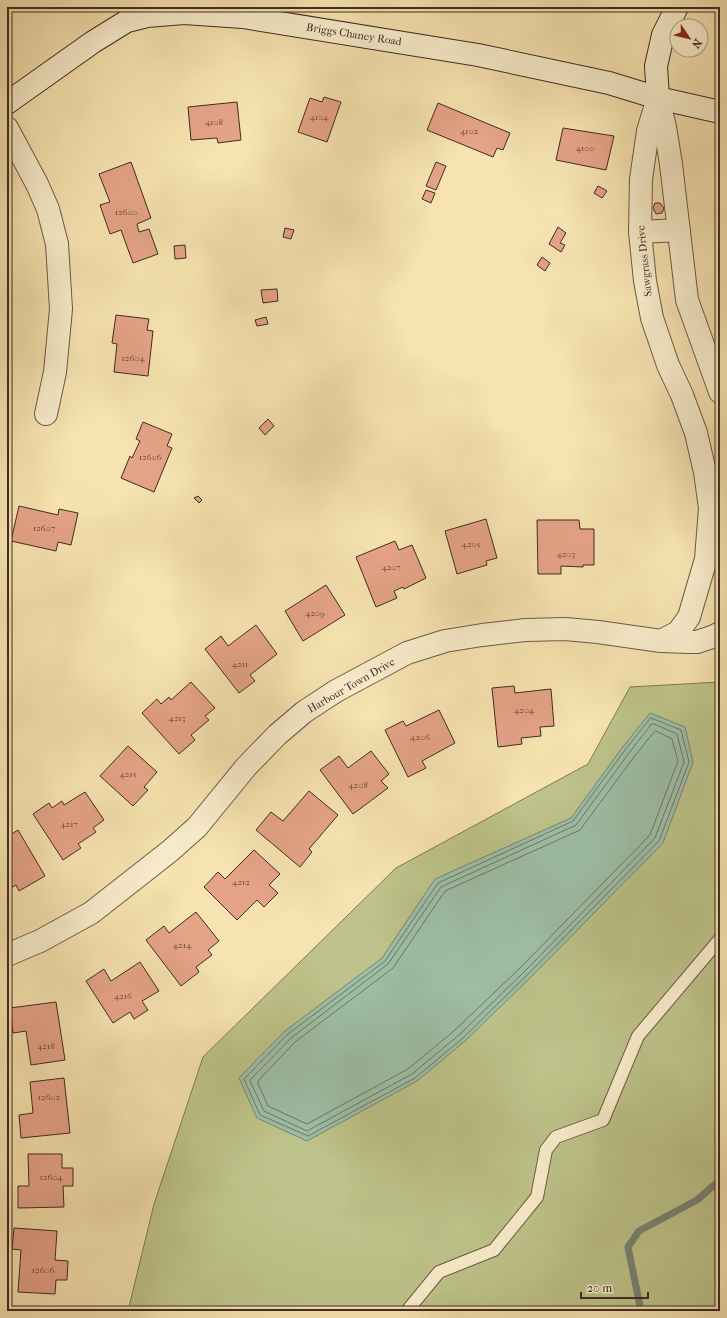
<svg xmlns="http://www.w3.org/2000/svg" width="727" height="1318" font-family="'IM FELL French Canon',serif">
<rect width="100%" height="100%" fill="#f6e3b0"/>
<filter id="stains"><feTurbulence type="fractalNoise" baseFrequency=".005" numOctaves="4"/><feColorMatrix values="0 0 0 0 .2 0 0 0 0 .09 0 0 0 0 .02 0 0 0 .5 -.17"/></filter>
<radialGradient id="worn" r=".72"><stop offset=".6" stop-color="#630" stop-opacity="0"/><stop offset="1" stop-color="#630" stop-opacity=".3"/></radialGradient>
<!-- green -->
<path fill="#bdc38a" stroke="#7e7857" d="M720 682V1311H128L154 1204 203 1057 396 868 588 764 630 687Z"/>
<!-- water -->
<path fill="#9dbfa7" stroke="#778473" d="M650 713 685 727 693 762 663 843 531 977 465 1041 417 1081 307 1141 257 1118 239 1078 285 1031 382 958 435 879 571 818 622 748Z"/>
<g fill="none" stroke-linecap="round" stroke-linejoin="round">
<!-- shore -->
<path stroke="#6e7666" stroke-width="1" d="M651 718 681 730 689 762 659 841 528 974 463 1038 415 1078 308 1136 260 1115 244 1079 288 1034 385 961 438 883 573 821 625 750Z
M652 724H654L677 734 684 762 655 838 525 971 459 1035 412 1074 307 1131 264 1111 250 1081 251 1079 291 1038 388 964 441 887 576 825 629 753Z
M656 731 672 739 678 761 650 835 521 967 455 1030 408 1069 307 1124 268 1106 258 1083V1081L295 1042 393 968 445 891 580 830 634 757 654 732Z"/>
<!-- stream -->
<path stroke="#778473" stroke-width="7" d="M641 1311 628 1247 639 1231 697 1200 720 1180"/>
</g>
<!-- building -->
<path fill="#e5a387" stroke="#3f2c24" d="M324 97 341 102 327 142 298 132 310 98 322 102Z
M237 102 241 140 218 143 217 138 191 140 188 107Z
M438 103 510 133 503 150 497 148 493 157 427 130Z
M563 128 614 136 606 170 556 160Z
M131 162 151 218 137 224 139 232 149 229 158 254 133 263 121 230 110 234 100 205 110 202 99 174Z
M436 162 446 166 436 190 426 186Z
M598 186 607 191 602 198 594 193Z
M426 190 435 193 431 203 422 199Z
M655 203H660L664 208 662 213 656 214 653 208Z
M558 227 566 233 560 243 565 245 561 252 549 244Z
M285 228 294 230 291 239 283 237Z
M185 245 186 258 175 259 174 246Z
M542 257 550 263 545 271 537 265Z
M277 289 278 301 263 303 261 290Z
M116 315 149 319 147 330 153 331 148 376 114 372 117 344 112 343Z
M266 317 268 324 257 326 255 320Z
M268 419 274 426 265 435 259 428Z
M143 422 172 434 167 446 172 448 154 492 121 478 130 456 132 458 140 441 136 439Z
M198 496 202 500 199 503 194 498Z
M19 506 58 515 59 509 78 513 71 545 58 542 56 551 11 541Z
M486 519 497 558 486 561 487 565 457 574 445 531Z
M537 520H579L580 529H594V565H583V567L561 566V574H538Z
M395 541 399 550 412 545 426 578 404 589 403 587 394 591 397 598 376 607 356 557Z
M326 585 345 615 303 641 285 611Z
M256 625 277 654 250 675 255 681 239 693 205 649 221 636 228 646Z
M191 682 215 708 205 716 209 720 191 735 195 740 179 754 142 713 157 699 161 704 169 697 171 700Z
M514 686 515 693 551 689 554 726 540 727 541 736 521 738 522 744 498 747 492 688Z
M439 710 455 743 422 761 426 768 408 777 385 730 403 721 406 726Z
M128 746 157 772 144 787 148 790 133 806 100 776Z
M371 751 389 774 381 781 388 788 353 814 320 770 339 756 348 768Z
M309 791 338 815 309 849 312 852 300 867 256 830 271 812 283 821Z
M85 792 104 820 93 828 96 832 78 844 81 848 63 860 33 814 49 803 52 808 62 801 64 805Z
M18 830 45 876 19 891 16 885 7 890V837Z
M254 850 280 874 269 885 278 893 264 907 257 900 237 920 204 887 218 872 225 879Z
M196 912 219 941 208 950 212 955 196 967 199 972 181 986 146 940 164 926 169 933Z
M140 962 159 991 142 1001 148 1010 134 1019 130 1012 113 1023 86 981 104 969 111 981Z
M56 1002 65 1060 31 1065 26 1031 13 1033 10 1008Z
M64 1078 70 1133 21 1138 19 1115 33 1113 30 1082Z
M28 1154H62V1168H73V1186H63L64 1207 18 1208V1186H29Z
M14 1228 57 1231 55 1260 68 1261 67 1280H56L55 1294 18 1292 21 1250 12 1249Z"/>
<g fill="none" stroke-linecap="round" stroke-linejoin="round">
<defs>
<path id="service" d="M407 1311 439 1272 494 1250 537 1197 546 1150 556 1137 603 1120 638 1036 720 939"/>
<path id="minor" d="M658 98 648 131 641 179 640 232 645 281 652 318 668 365 682 395 696 433 705 472 710 508 706 559 689 617 678 632 661 641
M658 99 665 127 671 164 687 300 720 392
M7 128 37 184 48 209 57 244 61 309 55 372 46 414
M640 232 679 230
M7 955 40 941 91 913 170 851 197 827 246 767 277 735 304 712 336 691 407 653 445 641 482 635 525 630 565 629 598 632 661 641 689 642H697L712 637 720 633"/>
<path id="secondary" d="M658 98 656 66 663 35 677 7
M7 103 93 42 127 21 147 16 184 13 243 17 478 55 609 83 658 98 720 112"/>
</defs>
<!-- service casing -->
<use href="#service" stroke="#6d5a47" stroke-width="14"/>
<!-- minor casing -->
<use href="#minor" stroke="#6d5a47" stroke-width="24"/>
<!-- secondary casing -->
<use href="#secondary" stroke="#3f2c24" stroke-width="24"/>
<!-- service -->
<use href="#service" stroke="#f9edcc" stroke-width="12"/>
<!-- minor -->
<use href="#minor" stroke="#f9edcc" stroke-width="22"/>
<!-- secondary -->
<use href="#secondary" stroke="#f9edcc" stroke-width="22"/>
</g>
<g text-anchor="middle" stroke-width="3" stroke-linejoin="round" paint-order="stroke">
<!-- number labels -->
<g font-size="9" fill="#684a3d">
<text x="319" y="120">4104</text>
<text x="214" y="125">4108</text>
<text x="469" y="134">4102</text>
<text x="585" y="151">4100</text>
<text x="126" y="215">12600</text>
<text x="133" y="361">12604</text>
<text x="150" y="460">12606</text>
<text x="44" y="531">12607</text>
<text x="471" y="547">4205</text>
<text x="566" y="557">4203</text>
<text x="391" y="570">4207</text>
<text x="315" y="616">4209</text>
<text x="240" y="667">4211</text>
<text x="524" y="713">4204</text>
<text x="177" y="721">4213</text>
<text x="420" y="740">4206</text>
<text x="128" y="777">4215</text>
<text x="358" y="788">4208</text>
<text x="69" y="827">4217</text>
<text x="241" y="885">4212</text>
<text x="182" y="948">4214</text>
<text x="123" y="999">4216</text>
<text x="46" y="1049">4218</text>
<text x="49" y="1100">12602</text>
<text x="51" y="1180">12604</text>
<text x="43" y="1273">12606</text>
</g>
<!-- street labels -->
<g font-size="11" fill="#3f2c24" stroke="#f9edcc">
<text transform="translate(354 34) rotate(9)" y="4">Briggs Chaney Road</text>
<text transform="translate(644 261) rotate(-96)" y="4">Sawgrass Drive</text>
<text transform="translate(351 685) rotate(-30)" y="4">Harbour Town Drive</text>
</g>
</g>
<!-- margin -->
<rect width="727" height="1318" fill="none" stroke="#f6e3b0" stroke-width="24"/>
<rect x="8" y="8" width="711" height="1302" fill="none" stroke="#3f2c24" stroke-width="2"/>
<rect x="12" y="12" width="703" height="1294" fill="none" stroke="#3f2c24"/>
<!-- north arrow -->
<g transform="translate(689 38) rotate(125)"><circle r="19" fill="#f9edcc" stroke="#afa089"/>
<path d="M0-3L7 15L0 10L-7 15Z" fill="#8f2418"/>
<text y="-6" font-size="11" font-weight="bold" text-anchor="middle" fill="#3f2c24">N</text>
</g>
<!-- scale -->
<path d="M581 1292v6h67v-6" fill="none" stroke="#3f2c24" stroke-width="2"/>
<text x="587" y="1292" font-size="12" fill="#3f2c24" stroke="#f9edcc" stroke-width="3" paint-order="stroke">20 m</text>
<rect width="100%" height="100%" filter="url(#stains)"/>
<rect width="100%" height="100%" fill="url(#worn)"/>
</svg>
